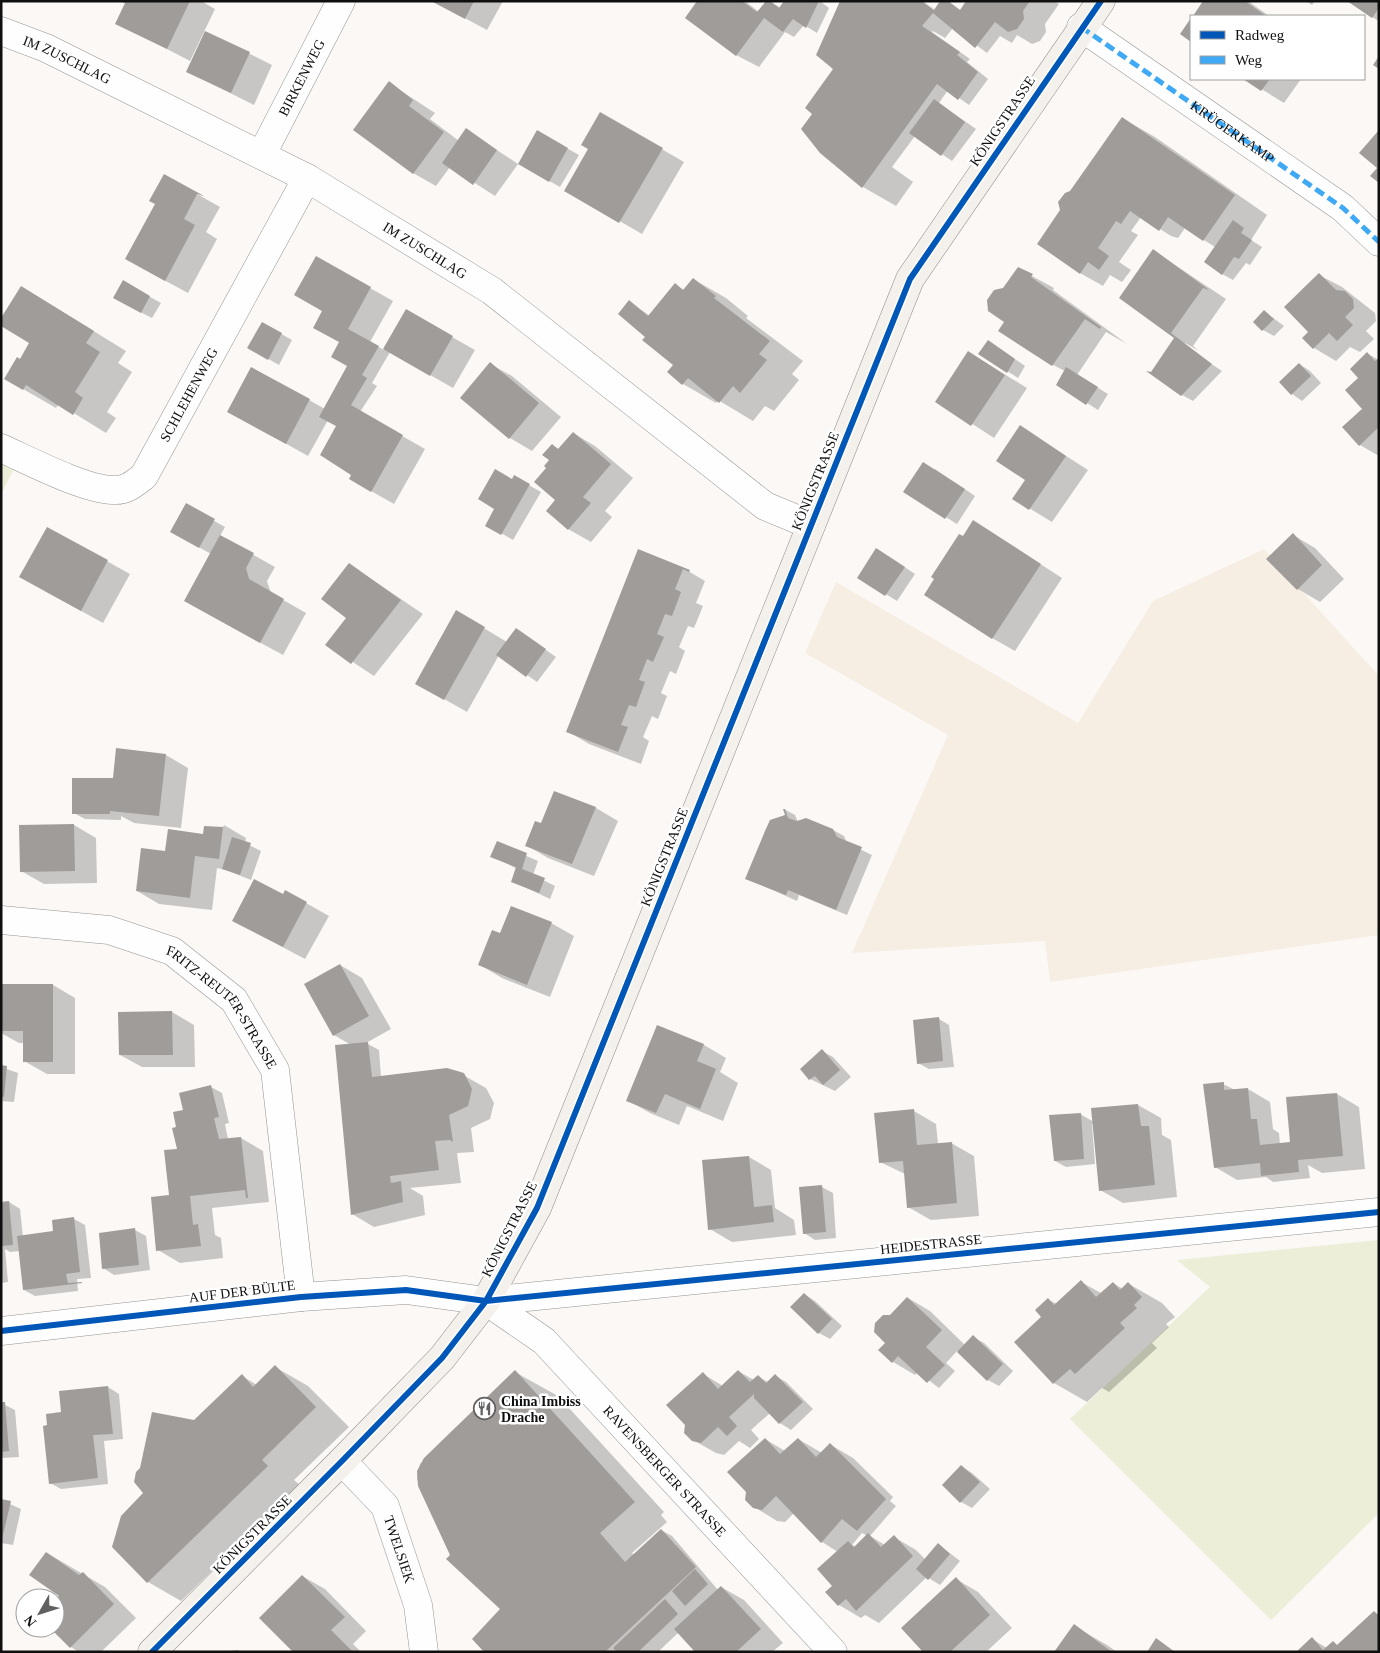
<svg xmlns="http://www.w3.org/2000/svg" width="1380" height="1653" font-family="'Times New Roman',serif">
<rect width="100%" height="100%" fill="#fbf8f5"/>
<!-- farmland -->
<path fill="#f6eee3" d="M1264 549 1379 676V935L1050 982 1045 941 852 953 948 735 805 653 836 582 1078 723 1153 601Z"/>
<!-- green -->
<path fill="#eceed8" d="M1 463 14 469 1 494Z
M1379 1240V1513L1271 1620 1070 1419 1210 1287 1177 1260Z"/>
<!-- shadow -->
<path fill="#0003" fill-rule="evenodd" d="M123 1H201L215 9 190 61 117 23 126 3Z
M433 1H503L487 30Z
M699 1H745L759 12 769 1 781 8 786 1H820L829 8 817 33 804 25 794 37 785 32 759 67 736 55Z
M841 1 939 13 923 1 936 10 947 1 961 11 968 1H1054L1059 4 1045 24 1046 32 1040 41 1032 44 1017 35 1012 43 1000 36 987 53 953 28 945 38 933 31 932 32 970 59 967 62 988 79 969 105 948 90 939 103 976 129 952 161 915 136 892 167 913 182 896 206 863 187 813 116 835 68Z
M1205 1H1248L1269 16H1194Z
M1306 1H1315L1312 5Z
M1379 1V21L1372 17Z
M206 32 272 65 254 105 188 72Z
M1245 79H1301L1284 103Z
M389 83 435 113 430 119 459 141 467 130 518 164 495 196 450 167 436 186 413 173Z
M601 114 684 162 642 234 566 190 590 149Z
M1122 118 1155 137 1267 215 1251 240 1262 247 1250 265 1246 263 1233 280 1222 274 1215 247 1185 228 1178 238 1171 236 1141 217 1131 231 1138 235 1119 262 1131 270 1122 282 1110 275 1103 286 1080 273 1071 192Z
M538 132 579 155 560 187 519 164Z
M165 176 220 207 206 232 217 239 188 293 149 272 156 204Z
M1154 251 1226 299 1193 346 1199 351 1185 343 1183 345 1222 371 1193 401 1182 395 1175 337 1120 298Z
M317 258 393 301 370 342 384 350 406 311 475 350 453 388 390 352 372 383 377 386 360 412 425 449 394 504 350 479 353 474 338 426 328 420 308 456 251 424 252 368 325 409 348 366 341 342 324 311Z
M1019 269 1054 288 1053 290 1127 344 1106 332 1077 375 1108 394 1098 410 1057 384 1065 371 1053 365 1006 321 1004 289Z
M1319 275 1342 287 1375 313 1376 321 1366 331 1374 339 1360 352 1350 347 1336 361 1314 348 1310 332Z
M693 279 726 298 748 316 746 318 803 361 792 374 799 380 774 411 765 406 753 421 718 400 716 403 683 384 675 365 646 337 630 302 650 316 675 285 684 290Z
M123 282 161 303 152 318 125 304Z
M22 287 126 351 118 363 132 372 107 412 116 418 106 433 59 404 56 408 23 389 20 360 31 343Z
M1265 312 1284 326 1274 336 1263 330Z
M262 323 292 340 279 365 249 348Z
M999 348 1025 366 1018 378 1007 371Z
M968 352 1027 388 994 438 937 401Z
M1368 354 1379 360V456L1360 445 1364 409 1359 378Z
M490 364 512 376 561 417 532 451 510 438 462 398Z
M1299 364 1310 371 1321 383 1302 401 1292 394Z
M1021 427 1088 470 1052 522 1014 499 1027 480Z
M573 433 595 446 633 478 605 511 612 517 591 542 568 529 557 500 550 460 552 446 559 449Z
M935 469 975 496 957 524 905 492Z
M515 477 541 492 513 540 487 525Z
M186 505 225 527 220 536 275 567 267 581 271 593 306 613 283 655 208 614 211 554 172 532Z
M973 521 1062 578 1015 651 992 638 963 537Z
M47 528 130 574 103 623 43 590Z
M1293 535 1315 548 1344 579 1320 602 1298 589Z
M888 556 915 574 897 601 858 577Z
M349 564 423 614 374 676 327 645 347 618Z
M683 568 705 581 696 603 703 606 694 628 688 626 679 647 685 651 676 674 670 671 661 693 667 696 658 719 652 716 643 737 649 741 641 764 589 744 567 731Z
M457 612 507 642 516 629 556 657 537 682 499 655 467 712 416 683Z
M117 750 166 755 188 768 181 828 134 823 121 816V820L85 819 74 813 114 781Z
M554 793 596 808 618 821 594 876 548 858 526 845 542 825Z
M784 809 795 815 798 822 833 830 844 836 847 843 872 855 847 915 799 895 797 901 746 878 786 816Z
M74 825 96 838 97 883 44 884 21 871Z
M224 825 246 838 245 843 261 851 251 880 226 870 217 868 212 910 159 904 137 891 166 853 222 829Z
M497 843 538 861 533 875 555 886 550 899 512 881 517 869 492 856Z
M284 896 306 903 329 916 305 959 256 933Z
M551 923 574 936 550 997 502 978 480 965Z
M340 965 362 978 391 1029 366 1043 379 1050 381 1077 463 1075 486 1088 494 1103 490 1119 471 1128 474 1152 457 1153 461 1183 410 1188 423 1196 425 1215 374 1227 352 1214 351 1045 334 1035Z
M1 985H53L75 998V1074H47L24 1061V1043H19L1 1033Z
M172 1012 194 1025 195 1067H142L120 1055V1013Z
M939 1019 949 1025 954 1067 929 1069 918 1063Z
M658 1026 704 1045 726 1058 720 1072 738 1083 723 1121 687 1106 679 1125 650 1113 627 1100Z
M822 1051 833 1057 851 1077 835 1091 810 1079Z
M1 1067 18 1073 14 1102 1 1101Z
M1223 1084 1235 1090 1248 1089 1270 1102 1273 1129 1279 1133 1280 1145 1297 1144 1337 1094 1359 1107 1365 1169 1322 1173 1308 1165 1310 1178 1273 1182 1266 1177 1237 1180 1215 1167Z
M211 1087 222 1093 229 1123 225 1124 228 1139 241 1138 263 1151 269 1202 212 1208 215 1235 221 1238 223 1258 180 1263 158 1250 181 1150 178 1128 184 1111Z
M1138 1105 1161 1118 1162 1135 1171 1140 1177 1197 1123 1203 1100 1190 1094 1123 1092 1124 1095 1164 1066 1167 1055 1161 1080 1114 1094 1122 1093 1109Z
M914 1111 936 1124 938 1144 951 1143 974 1156 979 1216 931 1220 908 1207 905 1174 880 1162Z
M749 1157 771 1170 775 1208 794 1220 796 1235 732 1242 710 1229Z
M822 1187 833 1193 836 1238 815 1240 804 1233Z
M9 1202 20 1209 23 1237 54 1232 53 1221 74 1219 85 1225 91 1278 77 1279 78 1291 35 1296 24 1290 20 1251 10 1252 5 1249 8 1282 1 1283V1203Z
M135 1230 146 1236 150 1270 114 1275 103 1268 100 1234Z
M1081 1282 1101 1293 1113 1283 1123 1289 1129 1284 1162 1303 1175 1317 1166 1324 1169 1327 1152 1343 1157 1348 1109 1392 1102 1388 1087 1402 1054 1383 1016 1342 1043 1317 1049 1300 1057 1304Z
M804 1294 815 1301 842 1326 830 1339 819 1333Z
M908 1298 930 1311 965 1345 973 1337 984 1343 1013 1371 999 1386 988 1380 957 1351 946 1363 955 1371 939 1388 918 1372 915 1375 893 1362 886 1343 891 1316Z
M275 1367 308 1386 349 1427 294 1480 300 1485 181 1601 148 1582 114 1547 145 1493 194 1422 242 1376 257 1385Z
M738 1371 754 1380 759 1377 768 1382 776 1376 786 1382 813 1409 791 1430 780 1423 770 1413 751 1430 759 1439 750 1448 739 1441 724 1455 716 1453 693 1440 703 1374 723 1386Z
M515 1372 558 1396 664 1512 661 1515 667 1522 632 1553 634 1555 661 1530 672 1536 718 1590 721 1587 744 1600 783 1643 772 1652H697L679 1632 658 1652H485L501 1609 451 1555 417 1479 420 1464 425 1459Z
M108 1387 119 1394 123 1439 104 1441 108 1484 61 1489 50 1483 49 1426 62 1413Z
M1 1403 15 1410 19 1457 1 1458Z
M765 1439 785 1451 798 1439 822 1453 831 1445 853 1458 893 1497 890 1501 896 1506 870 1536 885 1545 894 1537 916 1550 925 1559 938 1544 960 1561 940 1585 927 1577 879 1623 865 1615 861 1618 839 1605 834 1586 838 1552 822 1542 794 1513 785 1522 777 1521 754 1507ZM862 1533 868 1536 856 1547 852 1545Z
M961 1466 972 1473 990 1489 972 1508 961 1502Z
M1 1500 21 1509 13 1545 1 1543Z
M47 1553 105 1587 136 1618 101 1652H79L71 1647 52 1628H55V1602L61 1596Z
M302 1576 325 1589 366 1631 353 1644 361 1652H295Z
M956 1579 978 1592 1012 1628 986 1652H924Z
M1374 1612 1379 1615V1652H1298L1312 1639 1327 1648 1338 1646Z
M1074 1626 1107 1645 1117 1652H1056Z
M238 1650 240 1652H228L229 1651Z"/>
<!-- building -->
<path fill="#9f9c9a" d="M120 1H190L167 49 115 24 125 3Z
M431 1H474L465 19Z
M697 1H742L757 12 766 1H770L779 8 784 1H819L806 28 793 19 783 32 764 18 736 56 685 18Z
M840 1H922L934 10 940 1H948L960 10 966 1H1030L1023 11 1024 19 1017 29 1008 32 995 22 975 48 933 13 922 26 960 52 957 55 978 72 958 100 937 84 862 188 820 153 801 129 812 114 805 108 833 69 816 55Z
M1203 1H1245L1266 16H1193Z
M1347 1H1379V8L1372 18Z
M1191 18V42L1180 34Z
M205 31 250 52 231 93 186 72Z
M1379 56V69L1373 65Z
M1243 79H1270L1261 91Z
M389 81 413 100 409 106 444 132 413 174 353 130Z
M934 99 965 122 941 156 909 133Z
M600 112 663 148 619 223 564 191 588 149 581 145Z
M1122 117 1235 195 1203 241 1168 217 1159 231 1130 211 1121 224 1116 221 1098 248 1109 256 1099 270 1088 262 1080 274 1037 244 1060 210 1058 202 1065 193 1070 191Z
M466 128 497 150 473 185 442 163Z
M537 130 568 148 549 182 518 164Z
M1379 130V183L1370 176 1377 168 1359 153Z
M164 174 204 196 197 194 184 219 195 225 165 281 125 259 155 204 149 201Z
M1233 220 1244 228 1241 233 1252 240 1239 259 1234 257 1222 275 1204 262Z
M1153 249 1209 290 1203 288 1171 333 1212 364 1181 396 1146 371 1151 372 1174 338 1119 298Z
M316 256 371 287 348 329 379 346 362 375 367 378 351 405 403 435 371 492 349 479 351 475 320 455 336 426 319 417 347 366 331 357 339 342 313 328 322 311 294 295Z
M1018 267 1033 274 1031 277 1101 327 1100 329 1085 319 1052 366 998 331 1004 322 988 311 987 300 994 290 1003 288Z
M1319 273 1336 290 1345 291 1353 299 1354 308 1345 317 1353 325 1337 341 1329 333 1313 349 1302 338 1308 332 1284 307Z
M693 278 716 296 714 298 770 341 759 354 767 360 740 393 733 386 719 403 688 378 682 385 667 372 673 365 642 340 645 337 618 314 629 300 648 316 675 283 683 290Z
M123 280 150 296 141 313 113 298Z
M21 286 94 331 86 343 100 352 75 392 83 398 73 415 26 385 23 390 4 379 17 357 20 359 29 343 1 326V318Z
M406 309 453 336 430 376 383 349Z
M1264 310 1274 319 1262 331 1253 322Z
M262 322 282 333 268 360 247 348Z
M988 340 1015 359 1007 373 978 354Z
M968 351 1005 375 971 426 935 402Z
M1367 352 1375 361 1379 358V427L1359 446 1342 427 1362 409 1345 390 1358 378 1350 369Z
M490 362 539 403 509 439 460 398Z
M1299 363 1311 376 1291 395 1279 382Z
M251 367 310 399 286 444 227 412Z
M1066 367 1098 387 1086 405 1056 385Z
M1020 425 1066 456 1029 510 1012 499 1025 480 996 461Z
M573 432 611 464 583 497 591 503 568 530 546 511 555 500 534 482 546 468 544 466 549 460 542 455 552 444 558 449Z
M923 462 965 489 945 519 903 492Z
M495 469 512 479 514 475 530 484 501 535 485 526 494 509 478 499Z
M186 503 215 519 199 548 170 532Z
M973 520 1041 564 992 639 924 595 934 579 931 577 959 534 963 536Z
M47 527 108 560 81 611 19 577Z
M1293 533 1322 565 1297 590 1266 559Z
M220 535 254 553 246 568 249 579 284 599 260 643 184 601Z
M876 548 905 567 885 596 857 578Z
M638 549 690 570 689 572 683 569 675 589 681 592 672 616 665 614 657 634 664 637 653 662 647 659 639 680 645 682 636 707 629 705 621 725 628 727 618 752 566 732Z
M349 563 401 600 351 664 325 645 346 618 321 599Z
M456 610 485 627 444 700 415 684Z
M516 628 546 649 526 677 496 655Z
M116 748 166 754 159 816 110 811V814H72V778H113Z
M554 791 596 807 572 864 525 846 535 821 541 823Z
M783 809H785L788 818 797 821 806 818 833 829 837 837 862 847 836 910 788 890 786 895 745 879 765 831 770 820 785 815Z
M74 824 75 871 20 872 19 825Z
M204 826 223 827 219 859 195 856 190 898 136 891 141 848 165 851 168 829 203 834Z
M232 837 251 843 240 875 222 869Z
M497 841 527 853 522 869 545 878 539 893 511 882 516 867 490 857Z
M254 879 283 894 285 890 307 902 283 947 232 921Z
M511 906 552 922 527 985 478 965 492 930 500 933Z
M340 964 369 1016 333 1036 304 984Z
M1 984H53V1062H23V1031H1Z
M172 1011 173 1055H119L118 1012Z
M939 1017 943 1061 917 1064 913 1020Z
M657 1025 704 1044 697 1061 716 1069 700 1109 665 1094 656 1113 626 1101Z
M368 1042 372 1077 447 1068 464 1073 472 1089 468 1106 449 1115 453 1142 450 1140 435 1141 439 1170 390 1176 391 1183 401 1181 403 1202 351 1215 335 1045Z
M822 1049 840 1070 823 1085 815 1076 809 1080 800 1069Z
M1 1065 7 1066 4 1097 1 1096Z
M1224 1082V1090L1248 1088 1251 1119H1257L1260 1145 1290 1142 1286 1097 1337 1093 1343 1156 1298 1160 1299 1172 1261 1176 1260 1163 1214 1168 1203 1084Z
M211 1085 219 1117 214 1118 219 1139 241 1137 248 1198H246L245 1190 190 1196 193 1225 198 1224 201 1246 156 1251 151 1197 169 1195 164 1150 177 1149 172 1128 176 1127 173 1112 183 1110 179 1093Z
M1138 1104 1141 1126H1149L1155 1185 1099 1191 1091 1108Z
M914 1109 917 1145 952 1142 957 1203 907 1208 903 1161 879 1163 874 1113Z
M1081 1113 1084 1159 1054 1161 1049 1115Z
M749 1156 754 1207 772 1205 774 1222 708 1230 702 1160Z
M822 1185 826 1232 803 1234 799 1187Z
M9 1201 13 1245 1 1246V1202Z
M74 1217 80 1272 66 1274 68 1283 82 1282V1283L23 1290 17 1236 53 1231 52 1220Z
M135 1228 139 1265 102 1269 99 1233Z
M1081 1280 1096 1297 1113 1282 1120 1290 1128 1282 1142 1297 1134 1305 1137 1308 1120 1323 1125 1328 1075 1374 1070 1369 1053 1384 1014 1342 1041 1317 1035 1310 1048 1298 1054 1305Z
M804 1293 832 1319 818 1334 790 1307Z
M907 1297 942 1330 926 1347 945 1365 927 1383 898 1356 892 1363 878 1350 885 1343 874 1332 875 1323 883 1315H890Z
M973 1335 1003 1364 987 1381 957 1352Z
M275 1365 316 1407 262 1460 268 1466 147 1583 112 1547 121 1516 143 1493 134 1482 136 1472 140 1468 152 1412 194 1420 242 1374 253 1387Z
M515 1370 635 1502 600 1533 625 1562 661 1529 696 1567 605 1652H484L472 1639 500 1609 446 1559 450 1555 418 1486 417 1471 424 1458Z
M738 1370 750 1382 758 1375 766 1383 775 1374 803 1402 779 1424 754 1398V1394L729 1417 737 1426 727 1436 718 1427 701 1443 692 1441 684 1433 685 1425 666 1405 703 1372 718 1389Z
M108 1386 113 1434 93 1435 98 1478 49 1484 43 1426 47 1425 46 1414 61 1412 59 1391Z
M1 1402H5L9 1451 1 1452Z
M765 1438 780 1454 798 1438 816 1457 830 1443 886 1499 857 1531 842 1519 821 1543 776 1496 762 1510 753 1508 745 1500 746 1492 727 1472Z
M961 1465 980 1482 960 1503 942 1485Z
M1 1499 11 1501 2 1539H1Z
M868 1533 881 1547 894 1535 913 1556 856 1611 846 1599 838 1606 825 1592 832 1586 817 1569 848 1541 854 1547Z
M938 1543 950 1554 928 1580 916 1569Z
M46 1552 79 1575 83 1572 114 1604 70 1648 50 1628H55V1600L59 1596 29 1575Z
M695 1569 708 1584 685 1606 672 1591Z
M302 1575 345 1617 331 1630 353 1652H293L259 1618Z
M956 1577 990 1615 950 1652H923L901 1628Z
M721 1586 761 1629 736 1652H695L674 1629Z
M665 1599 678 1614 638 1652H617L613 1648Z
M1374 1611 1379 1616V1652H1296L1312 1637 1323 1650 1333 1641 1337 1645Z
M1074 1624 1112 1652H1054Z
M1156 1638 1175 1652H1147Z"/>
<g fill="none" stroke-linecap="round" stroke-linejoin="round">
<defs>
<g id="minor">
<path id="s1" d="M1081 27 1343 208 1379 242"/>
<path id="s2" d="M1 31 46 48 307 178 492 291 765 506 811 525"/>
<path id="s3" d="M262 154 341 1"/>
<path id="s4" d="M1 448C30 461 83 489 113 490 126 491 134 484 144 476L307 178"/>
<path id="s5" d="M1 920 109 930 172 951 234 1000 275 1070 301 1297"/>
<path id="s6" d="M486 1301 544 1341 833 1652"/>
<path d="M1 1331 301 1297 406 1290 486 1301 1379 1212"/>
<path id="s7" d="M342 1461 385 1506 418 1605 424 1652"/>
</g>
<path id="secondary" d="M152 1652 342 1461 442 1358 486 1301 537 1208 910 279 1101 1"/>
</defs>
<!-- minor casing -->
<use href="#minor" stroke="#959493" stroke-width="29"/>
<!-- secondary casing -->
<use href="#secondary" stroke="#8c8b89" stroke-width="29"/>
<!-- minor -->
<use href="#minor" stroke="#fefefe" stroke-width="28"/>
<!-- secondary -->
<use href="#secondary" stroke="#f4f0ec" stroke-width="28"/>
<!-- quiet -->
<path stroke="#3fa9f5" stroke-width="5" stroke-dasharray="10 5" stroke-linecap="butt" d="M1081 27 1343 208 1379 242"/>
<defs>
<path id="cycleway" d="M1 1331 301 1297 406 1290 486 1301 1379 1212
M152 1652 342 1461 442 1358 486 1301 537 1208 910 279 1101 1"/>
</defs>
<!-- cycleway casing -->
<use href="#cycleway" stroke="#fff" stroke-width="9"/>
<!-- cycleway -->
<use href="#cycleway" stroke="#0057b8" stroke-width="6"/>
</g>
<!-- icons -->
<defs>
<symbol id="restaurant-ring" viewBox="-11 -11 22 22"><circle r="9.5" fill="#fff" stroke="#626160" stroke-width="1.5"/><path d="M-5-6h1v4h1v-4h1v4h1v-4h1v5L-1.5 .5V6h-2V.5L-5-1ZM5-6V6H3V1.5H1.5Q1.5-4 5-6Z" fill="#626160"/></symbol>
</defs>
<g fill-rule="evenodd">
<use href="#restaurant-ring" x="472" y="1396" width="25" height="25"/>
</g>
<g text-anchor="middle" stroke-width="5" stroke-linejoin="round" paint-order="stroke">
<!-- street labels -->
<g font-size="14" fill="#0f0f0f" stroke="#fff">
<text dy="5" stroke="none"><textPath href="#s2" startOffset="72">IM ZUSCHLAG</textPath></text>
<text dy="5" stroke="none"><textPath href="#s3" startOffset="86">BIRKENWEG</textPath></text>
<text transform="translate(1002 121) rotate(-56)" y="5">KÖNIGSTRASSE</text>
<text dy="5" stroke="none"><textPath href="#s1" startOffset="184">KRÜGERKAMP</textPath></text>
<text dy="5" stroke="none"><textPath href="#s2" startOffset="478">IM ZUSCHLAG</textPath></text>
<text dy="5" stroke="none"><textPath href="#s4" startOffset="248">SCHLEHENWEG</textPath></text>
<text transform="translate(815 481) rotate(-68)" y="5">KÖNIGSTRASSE</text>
<text transform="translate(664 857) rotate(-68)" y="5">KÖNIGSTRASSE</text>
<text dy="5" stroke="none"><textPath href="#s5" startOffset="251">FRITZ-REUTER-STRASSE</textPath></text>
<text transform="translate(509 1229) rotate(-63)" y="5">KÖNIGSTRASSE</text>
<text transform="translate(931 1244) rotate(-6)" y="5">HEIDESTRASSE</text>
<text transform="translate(242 1291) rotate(-7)" y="5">AUF DER BÜLTE</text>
<text dy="5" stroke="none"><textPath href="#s6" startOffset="248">RAVENSBERGER STRASSE</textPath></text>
<text transform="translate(252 1534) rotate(-45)" y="5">KÖNIGSTRASSE</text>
<text dy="5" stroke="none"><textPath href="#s7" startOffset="108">TWELSIEK</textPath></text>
</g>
<!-- poi labels -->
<g font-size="14" font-weight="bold" fill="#0f0f0f" stroke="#fff" text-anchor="start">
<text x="501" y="1406">China Imbiss<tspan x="501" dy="16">Drache</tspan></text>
</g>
</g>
<!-- border -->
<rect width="1380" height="1653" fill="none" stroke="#0f0f0f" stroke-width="5"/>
<!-- legend -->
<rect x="1190" y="15" width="175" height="65" fill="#ffffff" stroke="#9f9f9f"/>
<rect x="1200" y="31" width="25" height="8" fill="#0057b8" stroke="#9f9f9f"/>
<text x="1235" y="40" font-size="15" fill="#0f0f0f">Radweg</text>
<rect x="1200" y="56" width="25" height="8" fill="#3fa9f5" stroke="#9f9f9f"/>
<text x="1235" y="65" font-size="15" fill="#0f0f0f">Weg</text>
<!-- north arrow -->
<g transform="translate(40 1613) rotate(231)"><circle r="24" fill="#ffffff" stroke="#9f9f9f"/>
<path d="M0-4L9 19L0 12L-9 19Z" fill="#626160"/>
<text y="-8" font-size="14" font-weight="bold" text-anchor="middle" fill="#0f0f0f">N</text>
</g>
</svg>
